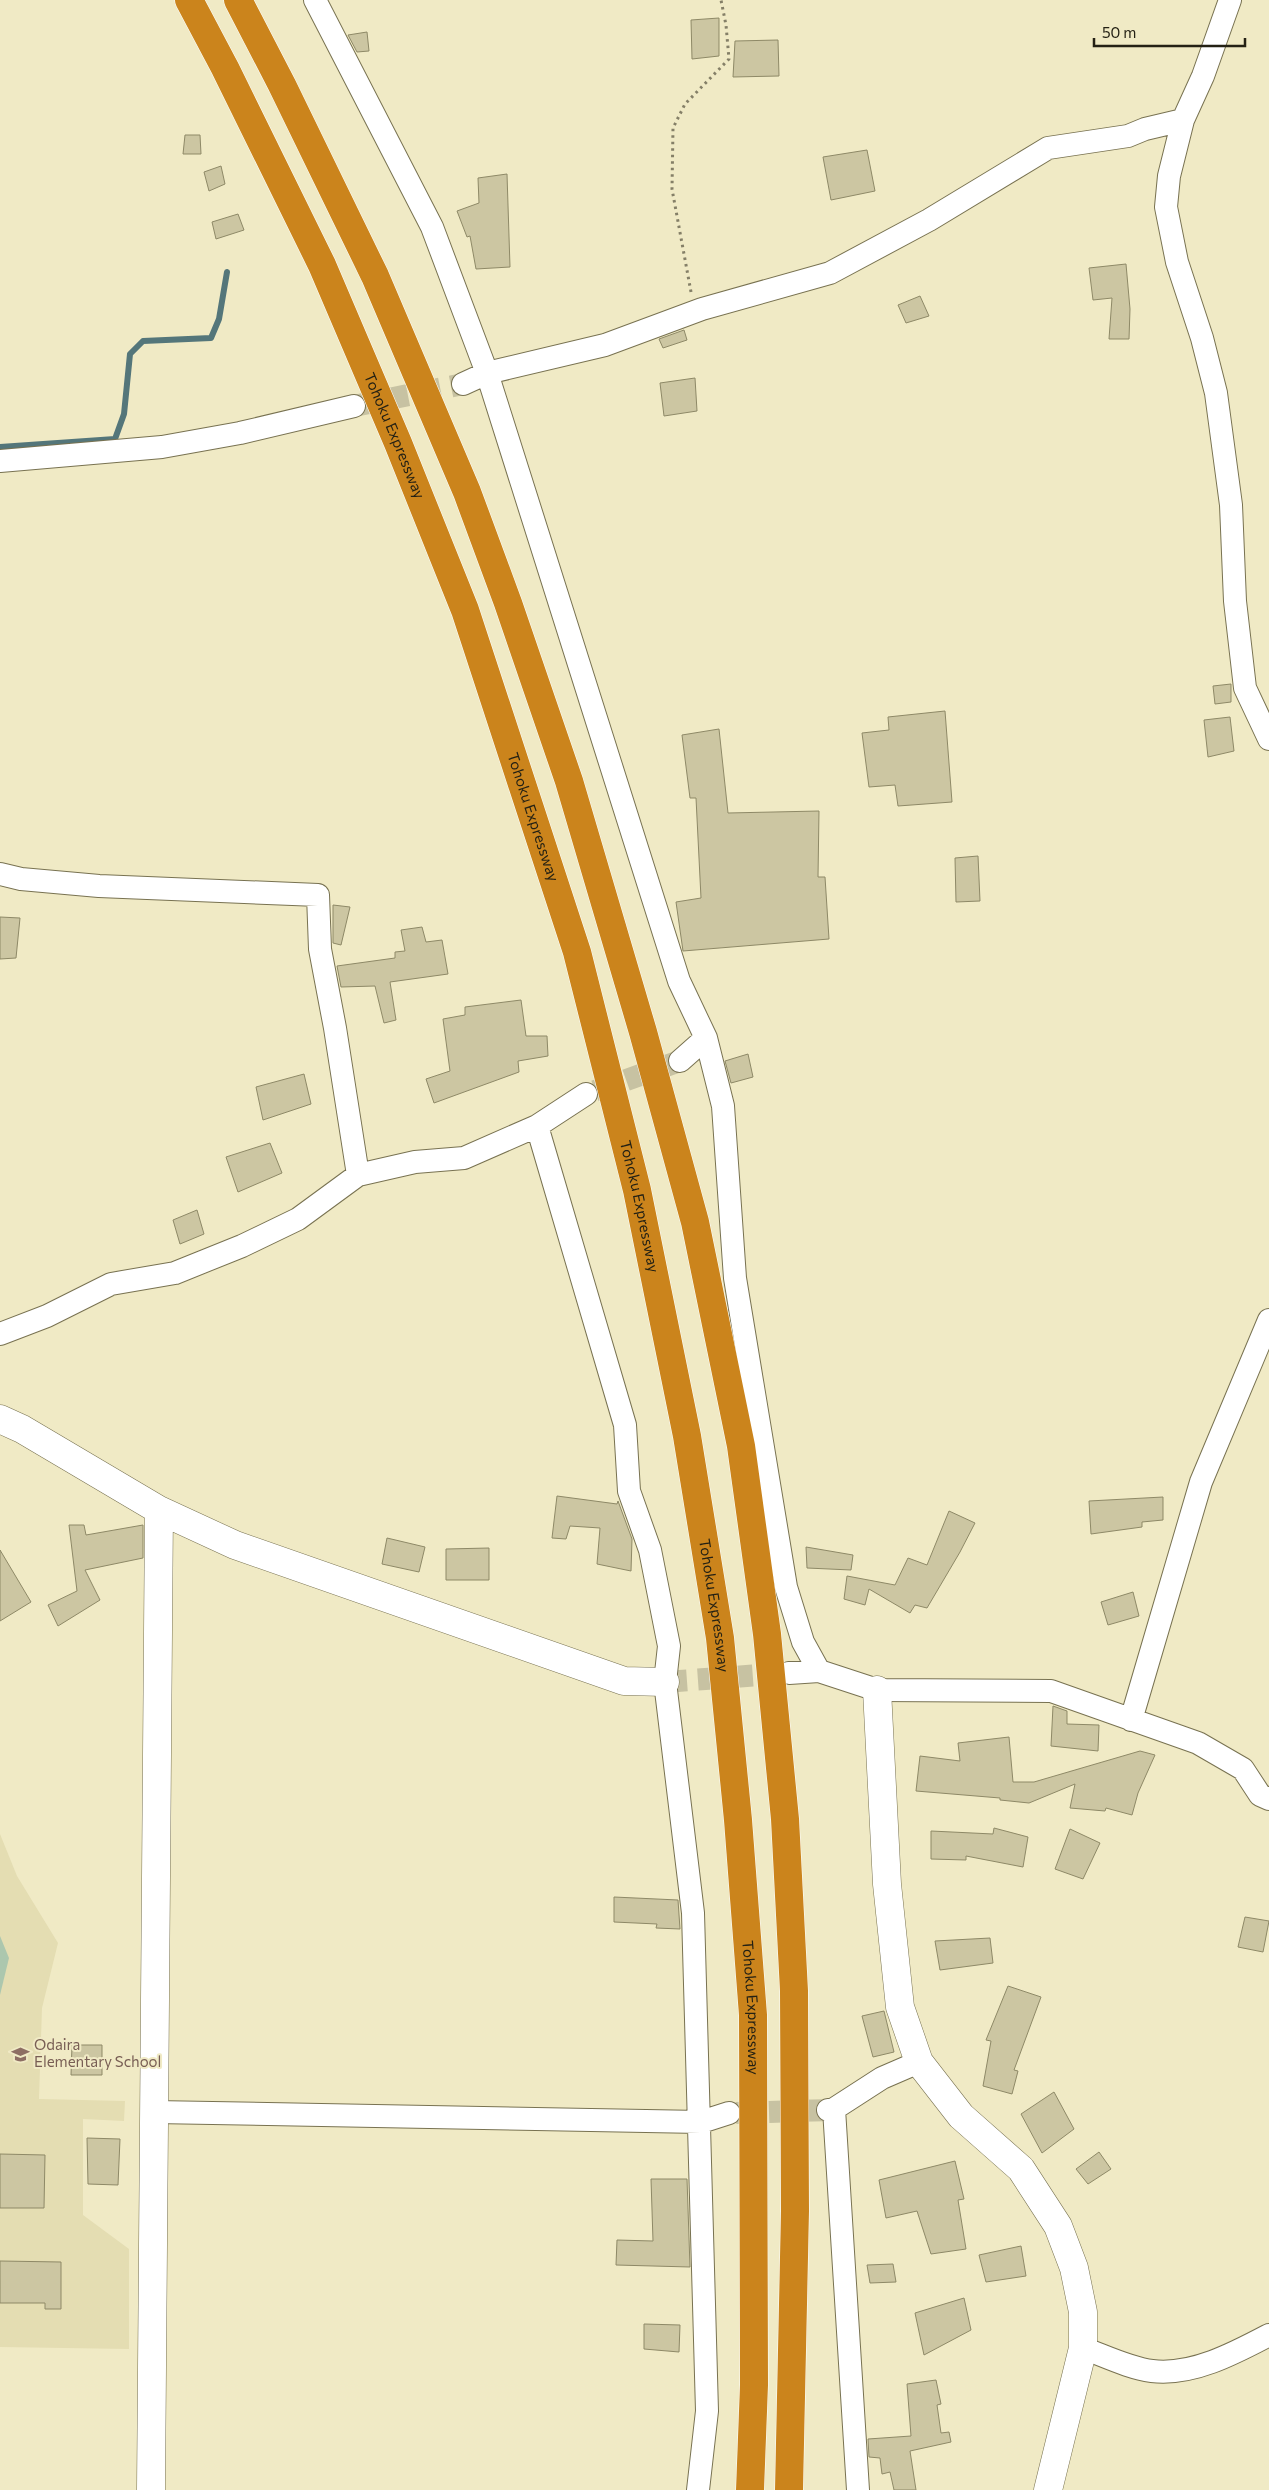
<svg xmlns="http://www.w3.org/2000/svg" width="1269" height="2490" font-family="Commissioner,sans-serif">
<rect width="100%" height="100%" fill="#f0eac5"/>
<!-- built -->
<path fill="#e4ddb2" d="M0 1834 17 1876 58 1943 42 2008 39 2099 125 2101 124 2121 83 2119V2215L129 2249V2349L0 2347Z"/>
<!-- green -->
<path fill="#acc7ae" d="M0 1936 9 1958 0 1995Z"/>
<g fill="none" stroke-linecap="round" stroke-linejoin="round">
<!-- stream -->
<path stroke="#54767a" stroke-width="6" d="M0 447 115 439 124 414 130 354 143 341 211 338 219 319 227 272"/>
</g>
<!-- building -->
<path fill="#ccc6a2" stroke="#8e8967" d="M719 18V56L692 59 691 20Z
M367 32 369 51 357 52 348 35Z
M778 40 779 76 733 77 735 41Z
M185 135H200L201 154H183Z
M867 150 875 191 831 200 823 157Z
M221 166 225 184 209 191 204 172Z
M507 174 510 267 476 269 470 236 467 237 457 211 479 203 478 178Z
M238 214 244 230 216 239 212 222Z
M1126 264 1130 309 1129 339H1109L1112 298 1093 300 1089 268Z
M920 296 929 316 906 323 898 305Z
M684 330 687 340 663 348 659 339Z
M695 378 697 411 664 416 660 383Z
M1231 684V702L1215 704 1213 686Z
M945 711 952 802 898 806 895 785 869 787 862 733 889 730 888 717Z
M1230 717 1234 751 1208 757 1204 720Z
M719 729 728 813 819 811 818 877H825L829 939 683 951 676 902 701 898 696 798H690L682 735Z
M978 856 980 901 956 902 955 858Z
M333 905 350 907 341 945 333 943Z
M0 917 20 918 16 958 0 959Z
M422 927 426 942 442 940 448 974 390 982 396 1020 384 1023 375 986 341 987 337 966 395 958V952L405 951 401 930Z
M521 1000 526 1036H547L548 1056 518 1061 519 1072 434 1103 426 1079 450 1071 443 1019 465 1015V1007Z
M748 1054 753 1077 731 1083 725 1061Z
M304 1074 311 1104 263 1120 256 1087Z
M270 1143 282 1173 238 1192 226 1157Z
M197 1210 204 1234 180 1244 173 1220Z
M557 1496 617 1504 618 1501 632 1539 631 1571 597 1564 600 1528 570 1526 566 1539 552 1538Z
M1163 1497V1520L1142 1522V1527L1091 1534 1089 1501Z
M949 1511 975 1523 960 1552 927 1608 915 1605 910 1613 869 1589 865 1605 844 1599 847 1576 895 1585 908 1558 927 1565Z
M69 1525H84L86 1535 143 1525V1558L85 1570 100 1600 58 1626 48 1605 77 1591Z
M387 1538 425 1547 419 1572 382 1564Z
M806 1547 853 1555 851 1570 807 1568Z
M489 1548V1580H446V1549Z
M0 1550 31 1602 0 1621Z
M1133 1592 1139 1616 1108 1625 1101 1602Z
M1053 1706 1067 1711V1724L1099 1725 1098 1751 1051 1746Z
M1009 1737 1013 1782H1034L1140 1751 1155 1755 1138 1793 1132 1815 1106 1808 1105 1811 1070 1808 1075 1784 1029 1803 1000 1800V1798L916 1791 920 1756 960 1761 958 1743Z
M994 1828 1028 1837 1023 1867 966 1856V1860L931 1859V1831L993 1834Z
M1070 1829 1100 1843 1083 1879 1055 1869Z
M614 1897 678 1900 680 1929 656 1928 657 1924 614 1922Z
M1245 1917 1269 1921 1263 1952 1238 1947Z
M990 1938 993 1963 940 1970 935 1941Z
M1008 1986 1041 1997 1014 2070 1018 2071 1012 2094 983 2086 991 2041 986 2040Z
M884 2011 894 2052 873 2057 862 2016Z
M72 2045H102V2075H71Z
M1054 2092 1074 2129 1042 2153 1021 2114Z
M87 2138 120 2139 118 2185 88 2184Z
M1099 2152 1111 2169 1088 2184 1076 2169Z
M0 2154 45 2155 44 2208H0Z
M955 2161 964 2199 958 2200 966 2249 931 2254 917 2211 886 2218 879 2180Z
M651 2179H687L690 2267 616 2265 617 2240 653 2241Z
M1021 2246 1026 2276 986 2282 979 2255Z
M0 2261 61 2262V2309H45V2303H0Z
M893 2264 896 2282 870 2283 867 2265Z
M964 2298 971 2330 924 2355 915 2313Z
M644 2324 680 2325 679 2352 644 2349Z
M936 2380 941 2404 937 2405 941 2433 949 2432 951 2442 910 2451 916 2490H894L890 2472 882 2474 880 2458 869 2457 868 2439 911 2436 907 2384Z"/>
<g fill="none" stroke-linecap="round" stroke-linejoin="round">
<!-- street-tunnel -->
<path stroke="#c7c2a2" stroke-width="22" stroke-dasharray="22 11" stroke-linecap="butt" d="M354 406 463 384
M595 1091 680 1061
M665 1682 788 1673
M736 2113 828 2110"/>
<defs>
<path id="street" d="M315 0 432 227 487 373 679 981 706 1038 723 1106 735 1278 786 1587 803 1642 819 1671
M1230 0 1203 76 1183 120 1169 176 1166 207 1177 262 1202 338 1216 393 1231 505 1235 601 1245 688 1269 739
M463 384 487 373 605 345 702 309 830 273 929 220 1048 148 1128 136 1145 129 1183 120
M0 461 162 447 240 433 354 406
M0 874 21 879 99 886 318 895 320 949 335 1028 358 1175
M680 1061 706 1038
M537 1126 625 1425 629 1491 650 1550 669 1646 665 1682 693 1913 707 2411 698 2490
M0 1334 47 1316 111 1284 175 1273 242 1246 298 1219 358 1175 415 1162 464 1158 537 1126 586 1094
M789 1673 819 1671 877 1690 1051 1691 1198 1743 1243 1769 1260 1795 1269 1799
M1131 1720 1201 1482 1269 1320
M834 2109 882 2078 919 2062
M828 2110 834 2109 858 2490
M154 2112 701 2122 729 2113
M1083 2348C1105 2356 1129 2368 1152 2371 1192 2376 1235 2353 1269 2335"/>
<path id="secondary" d="M0 1419 22 1429 159 1510 235 1545 624 1681 665 1682
M877 1690 887 1884 900 2007 919 2062 961 2116 1021 2169 1058 2226 1074 2268 1083 2312V2348L1048 2490
M151 2490 159 1510"/>
<g id="highway">
<path id="s1" d="M189 0 225 68 322 265 398 443 465 610 577 952 637 1190 687 1436 720 1638 738 1820 753 2015 754 2385 750 2490"/>
<path d="M238 0 282 85 375 276 467 492 508 603 569 781 643 1032 695 1222 741 1446 767 1634 785 1819 794 1991 795 2211 789 2490"/>
</g>
</defs>
<!-- street casing -->
<use href="#street" stroke="#787251" stroke-width="24"/>
<!-- secondary casing -->
<use href="#secondary" stroke="#787251" stroke-width="29"/>
<!-- highway casing -->
<use href="#highway" stroke="#fff" stroke-width="29"/>
<!-- path -->
<path stroke="#847f67" stroke-width="3" stroke-dasharray="2.5 4" stroke-linecap="butt" d="M691 292 672 189 673 128 685 104 729 59 726 25 721 0"/>
<!-- street -->
<use href="#street" stroke="#fff" stroke-width="22"/>
<!-- secondary -->
<use href="#secondary" stroke="#fff" stroke-width="28"/>
<!-- highway -->
<use href="#highway" stroke="#cb841c" stroke-width="28"/>
</g>
<!-- icons -->
<defs>
<symbol id="school-bare" viewBox="-9 -9 18 18"><path d="M0-5L7-2L0 1L-7-2ZM-4 1L0 2.5L4 1V4Q0 6-4 4Z" fill="#8d6e63" stroke="#f0eac5" stroke-width="2.5" paint-order="stroke"/></symbol>
</defs>
<g fill-rule="evenodd">
<use href="#school-bare" x="8" y="2042" width="25" height="25"/>
</g>
<g text-anchor="middle" stroke-width="4" stroke-linejoin="round" paint-order="stroke">
<!-- street labels -->
<g font-size="15" fill="#242114" stroke="#f0eac5">
<text dy="5" stroke="none"><textPath href="#s1" startOffset="482">Tohoku Expressway</textPath></text>
<text dy="5" stroke="none"><textPath href="#s1" startOffset="888">Tohoku Expressway</textPath></text>
<text dy="5" stroke="none"><textPath href="#s1" startOffset="1292">Tohoku Expressway</textPath></text>
<text dy="5" stroke="none"><textPath href="#s1" startOffset="1698">Tohoku Expressway</textPath></text>
<text dy="5" stroke="none"><textPath href="#s1" startOffset="2102">Tohoku Expressway</textPath></text>
</g>
<!-- education labels -->
<g font-size="15" fill="#785e54" stroke="#f0eac5" text-anchor="start">
<text x="34" y="2050">Odaira<tspan x="34" dy="17">Elementary School</tspan></text>
</g>
</g>
<!-- scale -->
<path d="M1094 38v8h151v-8" fill="none" stroke="#242114" stroke-width="2.5"/>
<text x="1102" y="38" font-size="15" fill="#242114" stroke="#f0eac5" stroke-width="4" paint-order="stroke">50 m</text>
</svg>
